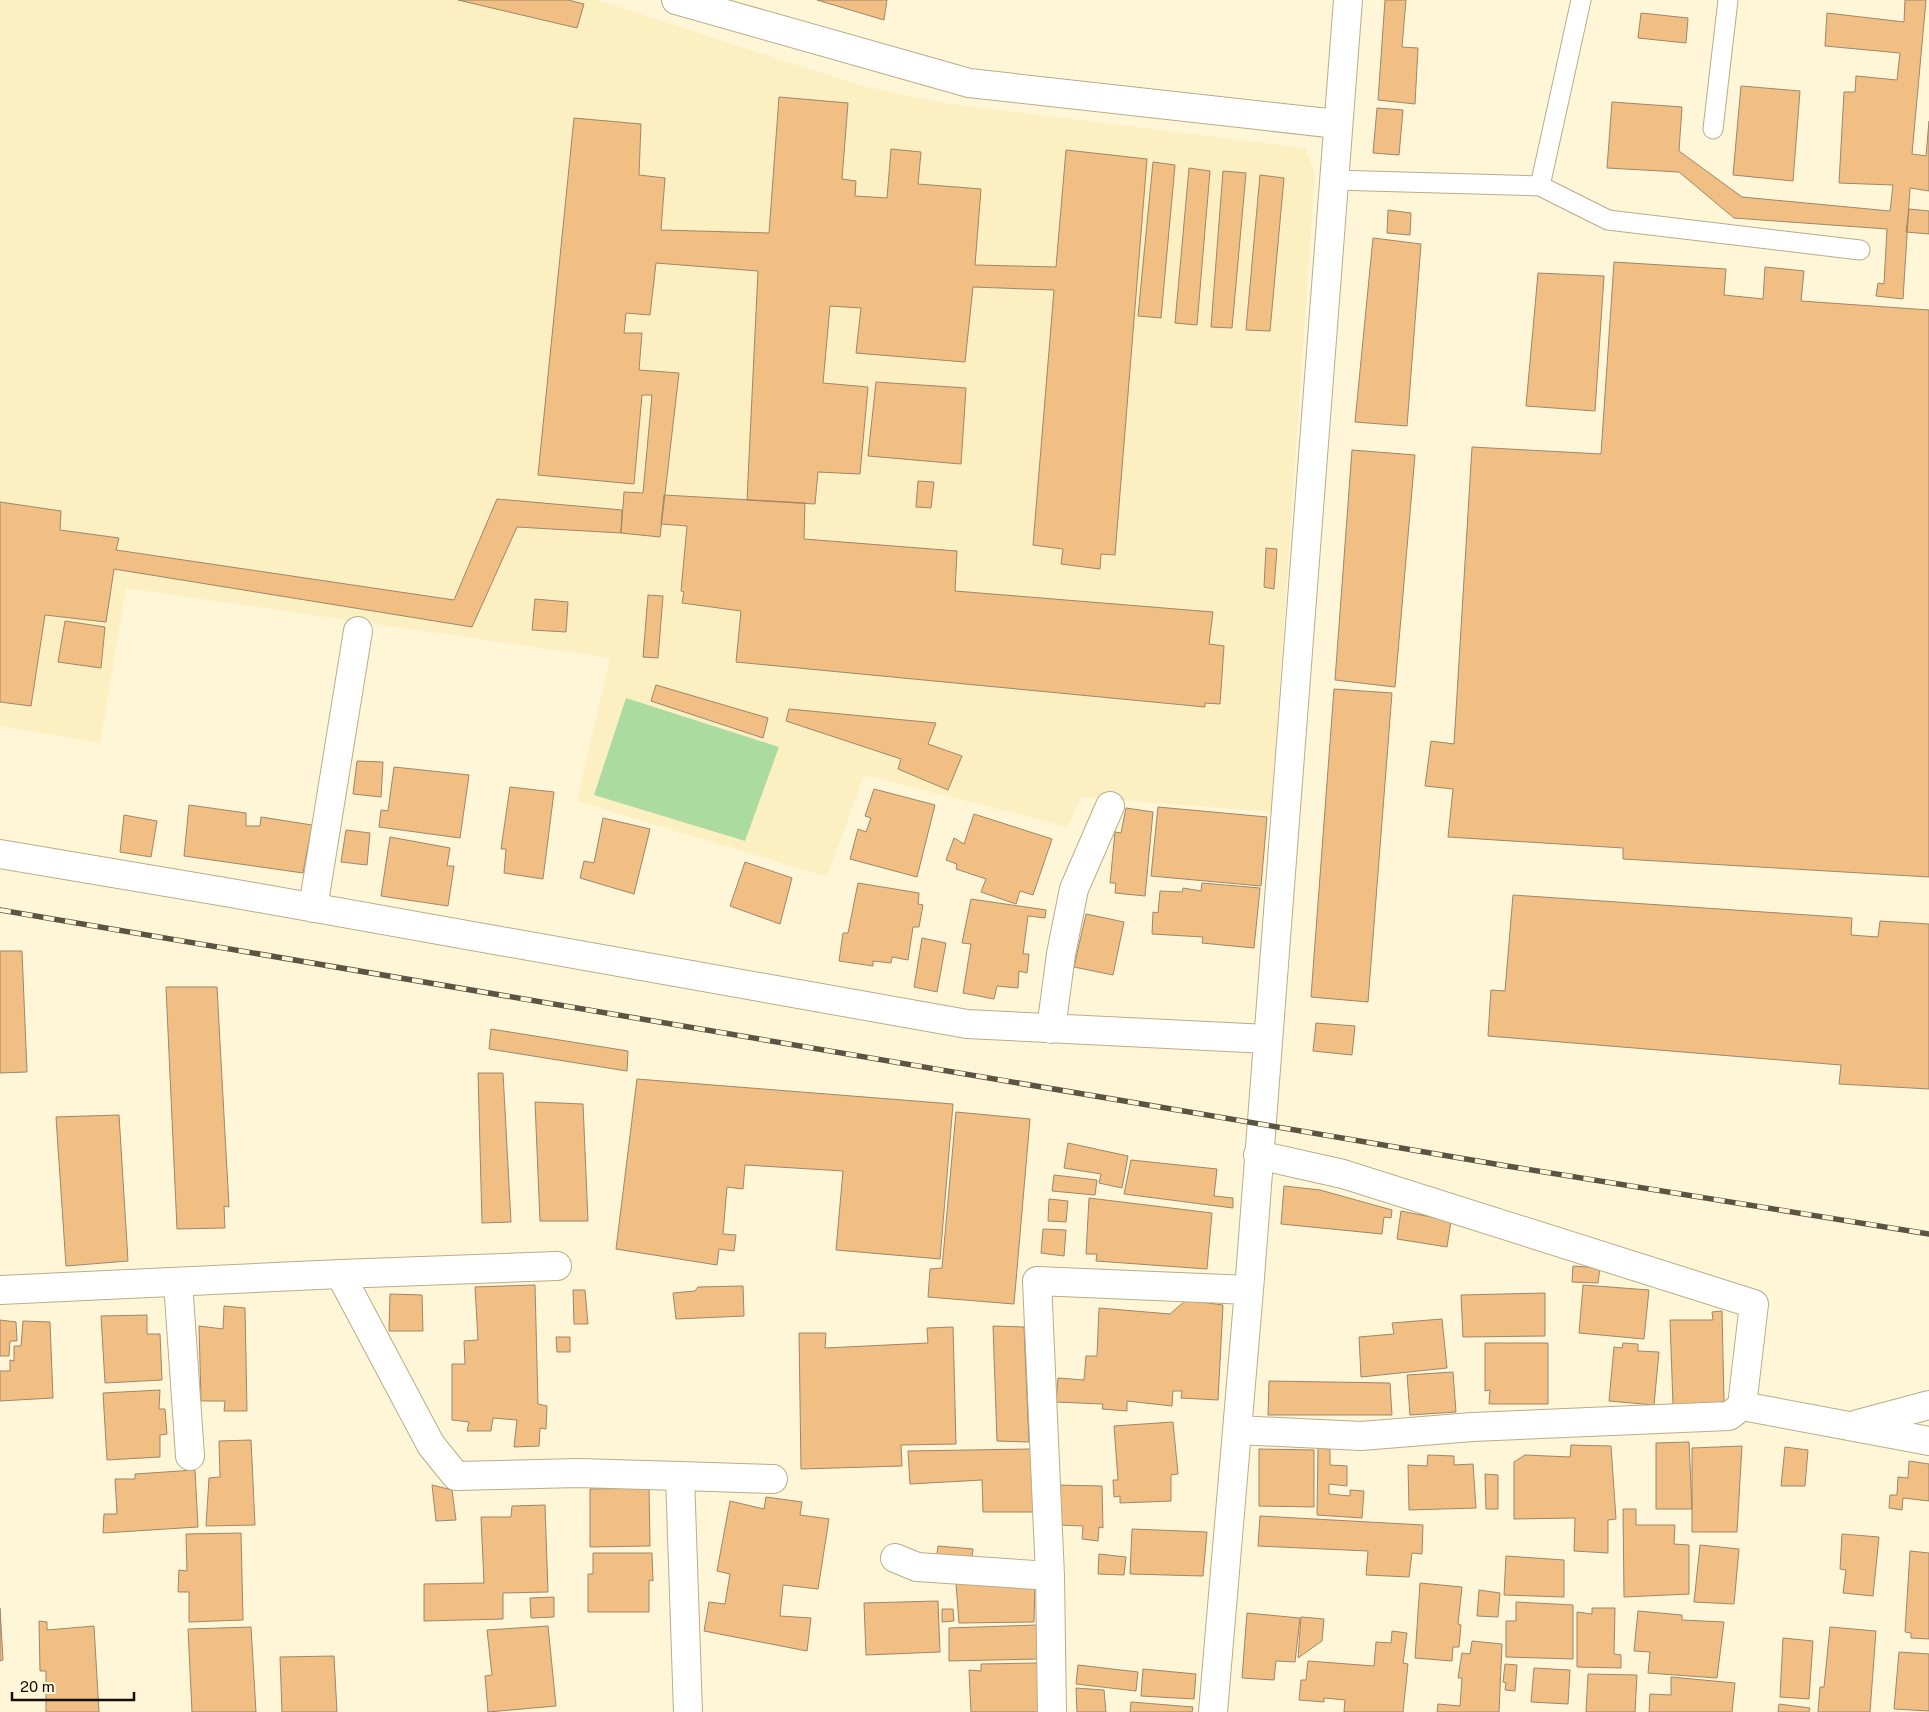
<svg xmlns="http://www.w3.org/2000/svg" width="1929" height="1712" font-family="'Public Sans',sans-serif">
<rect width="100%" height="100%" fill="#fff6d8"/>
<!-- built -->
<path fill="#fcefc2" d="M0 0H597L862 86 943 103 1305 148 1315 173 1271 812 1081 797 1068 827 864 775 827 877 577 801 610 658 126 588 100 743 0 726Z"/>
<!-- water -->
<path fill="#abdb9f" d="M626 698 779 747 745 841 594 795Z"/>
<!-- building -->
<path fill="#f1be83" stroke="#9f866a" d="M458 0H568L584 4 577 28Z
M817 0H887L884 20Z
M1385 0H1406L1402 47 1418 48 1415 104 1378 100Z
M1905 0H1926L1912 154 1926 156 1929 121V191L1910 188 1903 299 1876 296 1878 283 1884 284 1887 229 1734 218 1679 172 1607 168 1612 102 1682 107 1679 151 1742 197 1890 211 1893 185 1839 183 1844 92H1855L1856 76 1897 80 1900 53 1825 46 1827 13 1904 22Z
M1641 13 1688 18 1686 43 1638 38Z
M1741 86 1800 91 1793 181 1733 175Z
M779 97 848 103 842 179 856 181 855 196 887 198 891 149 921 152 918 184 981 189 975 265 1056 267 1066 150 1147 159 1115 555 1101 554 1100 569 1061 564 1063 549 1033 545 1054 290 973 287 965 362 856 353 861 308 830 306 823 383 868 387 860 474 818 472 815 504 747 500 758 271 656 263 650 315 626 313 624 333H642L639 370 679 373 660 537 621 533 624 492 643 493 652 395H642L634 484 538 475 574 118 641 124 639 175 665 178 661 230 769 233Z
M1377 108 1403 110 1399 155 1373 153Z
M1153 162 1175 165 1161 318 1138 316Z
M1189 168 1210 171 1197 325 1175 323Z
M1223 171 1246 173 1232 328 1211 327Z
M1260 175 1284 178 1270 331 1246 330Z
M1909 209 1929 211V234L1906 232Z
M1388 210 1411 213 1410 235 1387 233Z
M1373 238 1421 244 1407 426 1355 422Z
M1614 262 1726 269 1724 295 1763 299 1765 267 1804 271 1801 301 1929 310V877L1623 859V848L1448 837 1453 789 1425 786 1431 741 1454 744 1472 447 1601 454Z
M1538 273 1604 276 1595 411 1526 406Z
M876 382 966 388 961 464 868 456Z
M1352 450 1415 455 1395 687 1335 680Z
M918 481 934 482 931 508 916 507Z
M664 495 805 503 804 539 957 551 955 591 1213 612 1209 644 1224 646 1220 704 1205 703V707L736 662 741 611 682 603 684 592 681 591 687 526 661 524Z
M497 499 622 510 621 533 517 527 472 627 114 569 106 622 45 615 31 706 0 702V502L61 511 60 530 119 538 116 550 454 600Z
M1266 548 1277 549 1274 589 1264 587Z
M648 595 663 596 658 658 643 657Z
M535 599 568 602 566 632 532 630Z
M65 621 105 627 101 668 58 662Z
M656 685 768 718 763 738 651 701Z
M1334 689 1392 693 1368 1002 1311 997Z
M789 709 936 723 928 744 962 756 948 790 898 769 901 759 786 721Z
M357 761 383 762 381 797 353 794Z
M394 767 469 775 460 838 379 827 381 810 388 811Z
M510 787 554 792 543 879 504 873 506 849H501Z
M874 789 935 805 917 877 850 859 858 829 866 832 871 818 865 816Z
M189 805 246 813V826H260L261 817 312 825 303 873 184 856Z
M1158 807 1267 817 1261 886 1151 876Z
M1126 808 1153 812 1145 896 1115 893 1116 883H1110L1115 832 1121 833Z
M974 814 1052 839 1033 895 1020 891 1016 904 981 892 986 879 956 869 957 864 946 860 954 838 964 844Z
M124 815 157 821 151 857 120 852Z
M603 818 650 829 634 894 580 878 584 861 594 863Z
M346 830 370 833 367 865 341 862Z
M390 837 450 848 447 866H454L448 906 381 896Z
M745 862 792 878 780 924 730 906Z
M858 883 919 893 918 904 923 905 919 927H913L908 960 892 957 891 963 873 961V966L839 961 843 933H848Z
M1202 883 1260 888 1254 948 1202 943 1203 937 1152 934 1153 912 1158 913 1160 891 1182 892 1183 888 1201 891Z
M1513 895 1852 918 1851 935 1878 937 1880 921 1929 924V1089L1839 1084 1841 1065 1488 1036 1491 990 1505 991Z
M971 899 1046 910 1045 918 1028 916 1023 954H1029L1027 973 1019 971 1018 988 997 986 994 999 963 993 971 944 962 943Z
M1086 914 1124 922 1113 975 1074 967Z
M922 938 946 943 937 992 914 987Z
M0 951H22L27 1072 0 1073Z
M166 987H217L229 1207 224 1206 225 1228 177 1229Z
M1316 1023 1355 1026 1352 1055 1313 1051Z
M491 1029 628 1051 627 1071 489 1049Z
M478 1073H503L511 1222 482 1223Z
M637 1079 953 1104 940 1259 836 1250 843 1171 745 1165 743 1189 727 1187 723 1234 736 1235 734 1251 719 1249 717 1265 616 1249Z
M535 1102 583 1104 588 1221H540Z
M956 1112 1030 1119 1014 1304 928 1297 930 1269 942 1268Z
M119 1115 128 1261 66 1266 56 1117Z
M1068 1143 1128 1156 1122 1188 1099 1183 1101 1174 1064 1168Z
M1131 1160 1217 1169 1214 1196 1233 1198V1208L1124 1194Z
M1054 1175 1097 1180 1095 1195 1052 1191Z
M1284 1186 1320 1190 1392 1210 1391 1218 1384 1217 1382 1234 1281 1224Z
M1089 1198 1212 1213 1207 1269 1096 1261 1097 1254H1086Z
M1049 1199 1068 1201 1066 1222 1048 1221Z
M1401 1211 1451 1221 1447 1247 1397 1239Z
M1043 1229 1066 1230 1064 1256 1041 1253Z
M1573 1266 1600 1268 1598 1283 1572 1282Z
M535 1285 538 1404 547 1406 546 1429 540 1428 539 1446 514 1447 517 1420 493 1418 491 1431H467L469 1422 452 1420V1364H465L464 1341 478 1340 475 1287Z
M1583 1285 1649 1290 1644 1339 1579 1333Z
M743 1286 744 1316 676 1319 673 1293 695 1291 698 1287Z
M573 1290H585L588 1324H574Z
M1545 1293V1336L1463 1337 1461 1295Z
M390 1294 422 1295 423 1331H389Z
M1186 1300 1223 1305 1218 1400 1181 1398 1182 1391H1173L1172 1406 1127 1401V1411L1102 1409 1103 1404 1056 1402 1058 1378 1084 1380 1086 1356H1097L1099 1308 1170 1314Z
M224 1306 245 1308 247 1411H224L225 1401H201L199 1326 223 1329Z
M1722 1311 1724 1402 1673 1405 1670 1320H1713L1712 1312Z
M147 1315V1334H160L162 1380 105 1383 101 1316Z
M1442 1319 1447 1368 1361 1377 1359 1337 1394 1334 1392 1323Z
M0 1320 16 1322 17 1341H10L9 1356H0Z
M23 1321 50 1322 53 1398 0 1401V1371H10V1360L14 1361V1346H21Z
M993 1326 1024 1327 1029 1442 997 1441Z
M953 1327 956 1444 901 1445 902 1466 801 1469 799 1333H826L825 1348 928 1343 927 1328Z
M556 1337H570V1352H557Z
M1485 1343H1548V1404H1489L1490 1390 1485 1391Z
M1623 1343 1638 1344V1351L1659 1352 1654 1405 1609 1401 1614 1347 1622 1348Z
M1453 1372 1456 1412 1410 1415 1407 1375Z
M1269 1381 1390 1383 1392 1415H1268Z
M160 1390 159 1409H165L167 1434 160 1435V1457L107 1460 103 1393Z
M1173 1422 1178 1474 1171 1475V1501L1120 1503V1496L1114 1497 1113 1480H1118L1114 1426Z
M251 1440 255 1525 206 1526 209 1478 220 1477 219 1441Z
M1689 1442 1692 1509H1656V1443Z
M1571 1445 1611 1446 1616 1519 1608 1520V1553L1574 1551 1575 1518 1514 1519V1462L1525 1455 1570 1457Z
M1742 1446 1737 1532H1692V1448Z
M1785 1447 1808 1450 1805 1486H1781Z
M1318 1448 1330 1449V1465L1347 1466V1486L1329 1484V1494L1350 1496V1490L1364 1491 1362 1518 1317 1515Z
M1031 1449 1035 1512H983L982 1480 910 1484 908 1451Z
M1259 1449 1314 1450V1507L1259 1506Z
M1428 1455 1454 1456V1465L1473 1464 1476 1508 1409 1510 1408 1465 1427 1466Z
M1909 1461 1929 1464V1501L1903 1498 1902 1510 1889 1508 1890 1495H1897L1898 1477 1908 1478Z
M195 1470 198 1527 103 1533 104 1514H117L115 1479H135V1474Z
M1485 1474 1498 1475V1509H1486Z
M432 1485 452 1490 456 1520 436 1521Z
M1056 1485 1102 1486 1103 1528 1099 1527 1098 1541 1082 1539 1083 1526 1058 1525Z
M649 1488 650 1546 590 1547V1489Z
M766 1497 802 1502 800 1515 829 1519 818 1589 783 1585 780 1616 811 1618 807 1651 704 1631 709 1602 725 1604 730 1574 717 1571 730 1501 764 1509Z
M545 1505 548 1592 503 1593V1619L424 1621V1584L484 1583 481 1517H511L512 1506Z
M1623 1509H1636V1525H1675L1674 1544 1689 1545V1594L1624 1597Z
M1260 1516 1423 1525 1422 1554 1412 1553 1409 1577 1366 1575 1368 1551 1258 1546Z
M1132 1529 1207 1532 1203 1576 1130 1574Z
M241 1533 243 1620 189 1622V1592H178L179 1570 187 1571 186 1534Z
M1842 1534 1879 1537 1873 1596 1843 1593 1846 1570 1840 1569Z
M1700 1545 1739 1549 1734 1604 1694 1602Z
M938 1546 973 1549 971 1564 936 1561Z
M1910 1551 1929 1553V1639L1911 1638V1633L1905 1632Z
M593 1553H652L653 1581 649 1580V1612H588V1574H593Z
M1099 1554 1126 1557 1124 1575 1098 1574Z
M1506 1556 1564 1560V1597L1504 1595Z
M956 1583 1035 1584 1034 1622 959 1623Z
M1420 1583 1462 1587 1458 1624 1461 1625 1459 1647H1453L1452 1661 1415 1658Z
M1479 1590 1500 1593 1498 1617 1477 1616Z
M554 1597V1617L531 1618 530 1598Z
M938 1601 940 1652 866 1655 864 1603Z
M1516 1602 1573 1605V1659L1506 1657V1621H1516Z
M0 1608 3 1660 0 1661Z
M1592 1608H1615L1614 1654 1621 1655V1668L1577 1667V1612L1592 1614Z
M942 1609H953L954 1621 942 1622Z
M1638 1611 1682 1615V1620L1724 1622 1717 1678 1648 1673 1650 1652 1634 1651Z
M1247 1613 1300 1618 1295 1662 1276 1661 1274 1680 1242 1678Z
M1301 1617 1324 1619 1322 1641 1298 1658Z
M39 1621 47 1622V1630L94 1626 99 1712H46V1671H40Z
M1037 1625 1038 1659 949 1661V1628Z
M548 1626 556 1706 488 1712 485 1676 492 1675 487 1630Z
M251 1627 256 1712H192L188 1629Z
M1830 1627 1876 1631 1870 1712H1818L1820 1687H1824Z
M1392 1631 1407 1633 1403 1663 1408 1664 1403 1712H1344L1345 1700 1324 1698V1702L1299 1700 1301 1680H1306L1308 1661 1374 1666 1376 1642 1391 1643Z
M1783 1638 1813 1641 1809 1699 1780 1697Z
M1472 1641 1502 1644 1499 1712H1437L1438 1704 1460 1706 1462 1678H1458L1462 1653 1470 1654Z
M1899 1652 1929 1654V1711L1894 1709Z
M334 1656 337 1712H282L280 1657Z
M1038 1663 1040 1712H971L969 1670 981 1671V1664Z
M1505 1664 1517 1665 1515 1691 1505 1690 1506 1683 1503 1682Z
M1078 1665 1138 1672 1136 1691 1076 1684Z
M1534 1668 1570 1670 1568 1704 1531 1702Z
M1143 1669 1196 1674 1194 1699 1141 1696Z
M1588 1674 1637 1675 1635 1712H1586Z
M1671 1677 1735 1683 1732 1712H1649L1650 1694 1671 1695Z
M1076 1688 1104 1690 1106 1712H1077Z
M1131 1702 1193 1707 1192 1712H1130Z
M1779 1704 1810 1708 1809 1712H1778Z"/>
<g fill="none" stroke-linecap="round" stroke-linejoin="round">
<defs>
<path id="service" d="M1713 129 1728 0
M1333 180 1540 186 1608 220 1860 250
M1540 186 1581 0"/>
<path id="minor" d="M676 0 969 83 1337 124
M0 854 231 893 967 1024 1267 1039
M313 908 358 631
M1051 1029 1061 954 1074 889 1110 806
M1258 1155 1343 1174 1754 1304 1742 1406
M340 1274 557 1266
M178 1282 190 1456
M0 1290 340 1274 431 1445 456 1476 578 1473 680 1476 688 1712
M1858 1424 1929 1405
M1237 1430 1361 1436 1472 1427 1729 1416 1742 1406 1929 1441
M680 1476 773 1479
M895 1558 917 1567 1050 1576
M1052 1712 1050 1576 1037 1281 1249 1290
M1213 1712 1249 1290 1348 0"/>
</defs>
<!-- service casing -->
<use href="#service" stroke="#b8ad8a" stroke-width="21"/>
<!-- minor casing -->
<use href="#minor" stroke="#b8ad8a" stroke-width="30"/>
<!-- service -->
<use href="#service" stroke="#fff" stroke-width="19"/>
<!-- minor -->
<use href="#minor" stroke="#fff" stroke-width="28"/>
<defs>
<path id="rail" d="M0 910 1507 1166 1929 1234"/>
</defs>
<!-- rail casing -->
<use href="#rail" stroke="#5a5443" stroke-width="5.5"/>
<!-- rail -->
<use href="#rail" stroke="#fff6d8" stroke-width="4" stroke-dasharray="11" stroke-linecap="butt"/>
</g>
<!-- scale -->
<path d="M12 1692v8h122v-8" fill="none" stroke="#130f04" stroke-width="2.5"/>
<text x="20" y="1692" font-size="15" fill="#130f04" stroke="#fff6d8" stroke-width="4" paint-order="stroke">20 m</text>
</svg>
